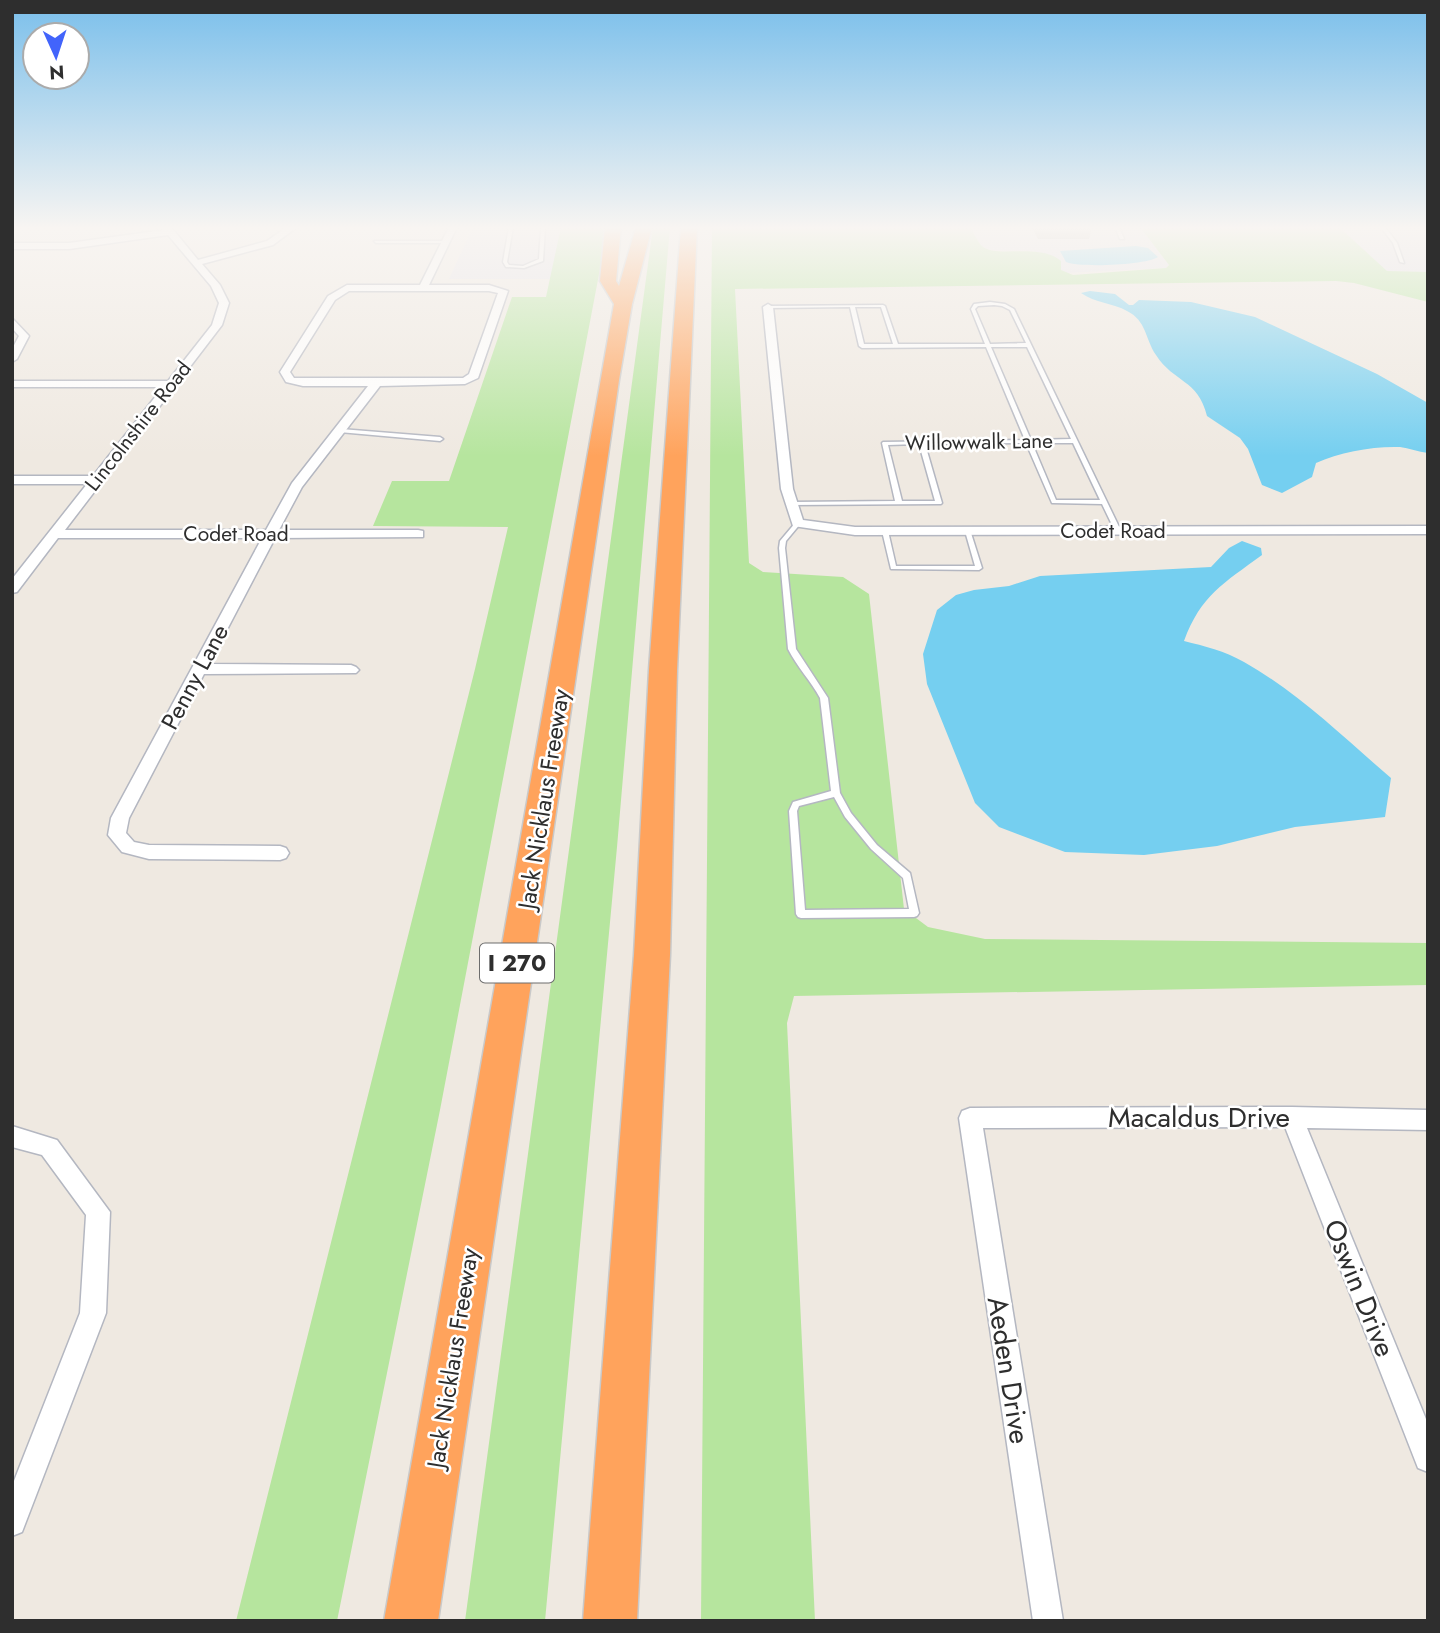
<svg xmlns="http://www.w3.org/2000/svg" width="1440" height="1633" font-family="Jost,sans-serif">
<rect width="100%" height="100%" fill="#efe9e1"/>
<!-- industrial -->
<path fill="#e3e1e8" d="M473 227H561L551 279H449Z
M970 227H1140L1169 265 1166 268 1064 273 1035 251 992 250 982 247Z
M1339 227H1420L1428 233V272L1387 271Z"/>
<!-- green -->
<path fill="#b6e59e" d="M561 227H608L440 1110 337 1621H236L475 669 508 527 373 526 392 481H449L512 297H546Z
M653 227H670L617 847 545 1621H465Z
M712 227H970C974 233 977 241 982 246 996 259 1039 242 1061 261V270L1073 275 1166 268 1169 265 1140 227H1339L1387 271 1428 272V302L1354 283 1336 281 735 289 749 563 763 572 843 577 869 594 904 909 928 927 985 939 1428 943V985L794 996 787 1023 815 1621H701Z"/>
<!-- water -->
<path fill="#75cff0" d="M1136 246 1148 248 1158 257C1146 265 1081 268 1066 262L1060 251Z
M1090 291 1115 294 1129 305H1133L1139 300 1191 302 1255 317 1377 374 1428 403V453C1418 452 1409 448 1400 447 1373 446 1340 452 1316 463L1312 477 1282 493 1262 485 1248 449 1240 438 1207 416C1198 379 1174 383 1156 355 1145 339 1147 321 1127 311 1113 303 1095 303 1081 293Z
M1242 541 1261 548 1262 555C1224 583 1201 595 1184 641 1204 646 1225 651 1244 662 1299 693 1344 738 1391 778L1385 817 1295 827 1217 846 1144 855 1065 852 999 827 975 803 927 684 923 654 937 610 956 595 974 590 1009 586 1040 576 1211 567 1229 548Z"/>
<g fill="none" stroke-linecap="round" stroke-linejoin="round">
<defs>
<path id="service" d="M509 227H513L507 262 509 265 523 266 539 259 541 227H545L543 261 524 268 506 267 503 262Z
M1115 227H1119L1124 239H1120Z
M1381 227H1385L1397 243 1404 263 1400 262 1393 243Z
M374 241H446L448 242 446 243H376Z
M990 302 1005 304 1014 309 1121 531 1120 532 1118 533 1115 531 1102 504 1052 503 1026 443 925 444 942 503 941 504 790 505 789 504 792 502 895 501 882 443 883 442 1025 440 986 347 862 348 859 346 850 307 768 308 766 307V306L883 305 885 306 898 344H985L971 309 974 304ZM994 305 1002 306 1010 310 1026 343 990 344 975 309 978 306ZM855 307H881L893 344H864ZM991 347H1027L1071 439 1031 440ZM1032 443H1073L1100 500H1056ZM919 444 935 501H902L888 445Z
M341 429 440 437 443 439 440 441 339 432 338 431Z
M798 521 801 523 786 541 785 548 796 649 828 698 840 793 851 813 877 845 910 873 919 913 917 916 914 917 801 918 798 917 796 914 789 811 793 802 831 791 820 698C811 681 797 667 788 649L779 548 780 541 796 522ZM834 797 845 817 871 849 903 878 909 909 805 910 797 811 799 806Z
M885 529 888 531 896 566H975L965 531 968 529 970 530 982 568 979 570 891 569 882 531Z"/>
<path id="minor" d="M162 227H171L198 260 267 241 287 227H297L273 245 202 264 220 285 229 303 222 325 65 530H266L292 483 368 386H303L286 382 280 372 328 296 347 285H420L449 227H457L429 285H489L508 291 478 378 465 384 380 386 302 487 279 530H418L423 531V537L275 538 209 664 351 665 356 667 359 670 356 673 204 674 129 818 126 833 134 842 149 845 280 846 286 848 289 853 286 858 280 860 149 859 122 852 108 835 111 818 262 538H58L17 592 12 593V579L87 484H12V476H93L163 387H12V381H168L212 325 219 303 211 286 168 235 69 249H12V243H69L164 230ZM349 291H489L498 293 469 374 463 378H294L290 372 335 300Z
M768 304 773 307 793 489 803 520 855 527 1428 526V534L855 535 793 526 781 489 763 307Z
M12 318 29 336 17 359 12 362V349L19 336 12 328Z
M1292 1107 1428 1110V1130L1307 1128 1428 1424V1472L1418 1468 1285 1127 983 1128 1063 1621H1033L959 1118 962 1111 970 1108Z
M12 1126 57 1140 110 1212 106 1313 22 1532 12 1536V1486L80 1313 86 1215 42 1155 12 1147Z"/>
<path id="motorway" d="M605 227H621L616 281 619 286 636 227H652L632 304 619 380 438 1621H384L614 304 600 281Z
M681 227H697L677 670 670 955 637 1621H583L634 955 649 670Z"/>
</defs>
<!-- service casing -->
<use href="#service" stroke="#b4b7c1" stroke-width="3"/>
<!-- minor casing -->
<use href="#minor" stroke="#b4b7c1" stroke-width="3"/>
<!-- motorway casing -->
<use href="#motorway" stroke="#c9c9c9" stroke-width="3"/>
<!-- service -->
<use href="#service" fill="#fff" fill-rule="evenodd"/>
<!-- minor -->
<use href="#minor" fill="#fff" fill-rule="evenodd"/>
<!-- motorway -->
<use href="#motorway" fill="#ffa35c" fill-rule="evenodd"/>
</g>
<!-- wall -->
<path fill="#afaba4" d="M1032 227H1092L1089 239H1038Z"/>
<!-- sky -->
<linearGradient id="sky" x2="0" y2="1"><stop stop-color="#7abfeb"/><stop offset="0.5" stop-color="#f8f5f2"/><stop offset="1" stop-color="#f8f5f2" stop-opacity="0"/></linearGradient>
<rect width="1440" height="456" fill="url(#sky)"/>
<g text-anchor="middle" stroke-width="5" stroke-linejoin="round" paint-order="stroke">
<!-- far-street labels -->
<g font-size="21" fill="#2e2e2e" stroke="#fff">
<text transform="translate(138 426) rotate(-52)" y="7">Lincolnshire Road</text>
<text transform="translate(979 442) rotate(-1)" y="7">Willowwalk Lane</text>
<text x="1113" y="538">Codet Road</text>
<text x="236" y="541">Codet Road</text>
</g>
<!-- shield labels -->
<rect fill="#fff" stroke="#6d6d6d" stroke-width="2" x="480" y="943.5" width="74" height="39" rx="5"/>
<g font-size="23" font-weight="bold" fill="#2e2e2e">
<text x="517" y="971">I 270</text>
</g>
<!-- street labels -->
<g font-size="24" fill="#2e2e2e" stroke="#fff">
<text transform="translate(195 677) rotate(-62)" y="8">Penny Lane</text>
<text transform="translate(544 799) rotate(-81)" y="8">Jack Nicklaus Freeway</text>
<text transform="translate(453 1358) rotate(-81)" y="8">Jack Nicklaus Freeway</text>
</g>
<!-- near-street labels -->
<g font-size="28" fill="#2e2e2e" stroke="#fff">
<text x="1199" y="1127">Macaldus Drive</text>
<text transform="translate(1360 1288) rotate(68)" y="10">Oswin Drive</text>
<text transform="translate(1009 1370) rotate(81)" y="10">Aeden Drive</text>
</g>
</g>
<!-- border -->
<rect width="1440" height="1633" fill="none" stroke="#2e2e2e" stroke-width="28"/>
<!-- north arrow -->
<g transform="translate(56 56) rotate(177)"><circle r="33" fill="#ffffff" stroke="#ababab" stroke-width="2"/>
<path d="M0-5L12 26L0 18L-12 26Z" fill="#4264fb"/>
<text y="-10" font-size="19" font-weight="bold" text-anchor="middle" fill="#2e2e2e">N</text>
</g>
</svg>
